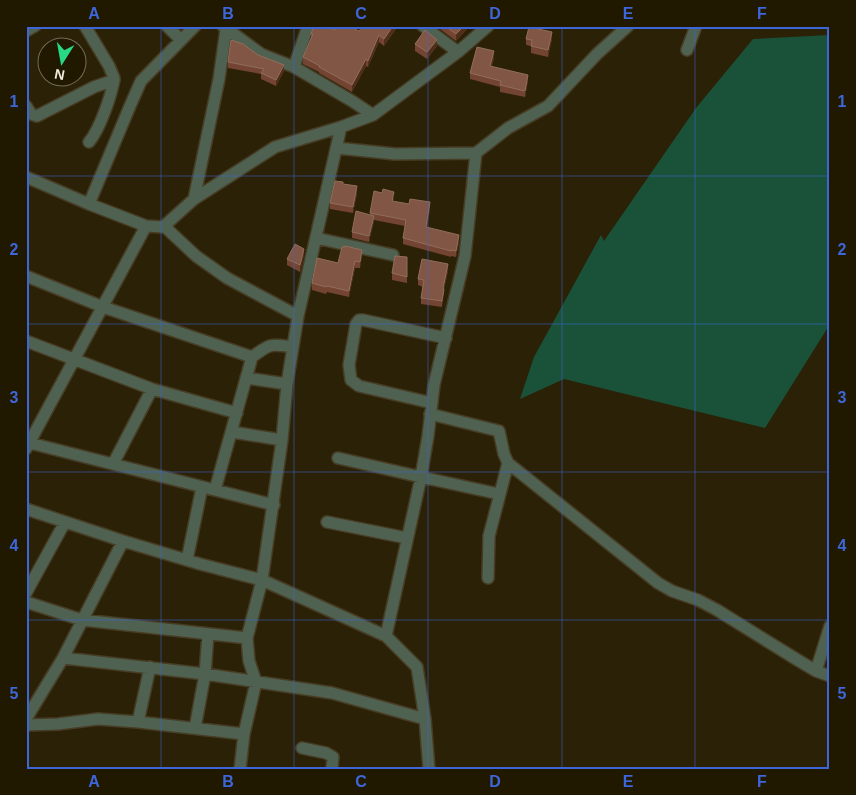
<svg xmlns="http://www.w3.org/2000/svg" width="856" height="795" font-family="Arial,sans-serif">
<rect width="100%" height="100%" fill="#2b2107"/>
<!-- green -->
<path fill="#1a5239" d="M830 35V324L765 428 564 379 520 399 534 357 601 235 604 241 696 108 753 39Z"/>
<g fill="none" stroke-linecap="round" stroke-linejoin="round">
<defs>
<path id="minor" d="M167 26 181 40
M223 26 261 54 294 67 352 101 373 115
M423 26 458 52
M26 31 35 26
M687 50 696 26
M294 67 308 26
M26 106 31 114 37 116 94 87 114 80V78L109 66 85 26
M89 142C100 129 111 96 114 80
M337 148 395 154 476 153 508 128 548 106 597 54 628 26
M26 177 89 204 146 226 163 227 194 199 275 147 341 127 373 115 458 52 488 26
M194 199 219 79 226 29
M89 204 130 106 141 81 195 26
M164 226 196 256 227 278 298 316
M316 238 393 255
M26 276 103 307 252 357
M26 341 152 389 237 413
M246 378 287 384
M432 403 359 386 351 380 349 365 356 324 359 320H363L446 338
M430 414 499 431 504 454 508 463 658 583 672 591 698 600 717 610 796 659 816 671 830 676
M232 432 282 440
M26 442 274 505
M26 449 146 226
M338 458 421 477 499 494
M113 464 152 389
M215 490 252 357C271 343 270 344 293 347
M26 509 123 541 200 564 262 580 386 636 417 667 425 719 429 769
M327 522 407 538
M187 560 202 487
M488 578 489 536 508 463
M26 593 65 522
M26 602 82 620 247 638
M386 636 421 477 428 436 434 385 465 256 476 153
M63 658 205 674 332 693 425 719
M816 671 830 626
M26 719 63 658 123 541
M138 722 150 667
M26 725 58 724 98 719 138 722 244 734
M195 728 205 674 208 634
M302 748 326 753 333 757 332 769
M240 769 244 734 256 682 249 661 247 638 262 580 282 440 287 384 298 316 341 127"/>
</defs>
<!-- minor casing -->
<use href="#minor" stroke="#473d25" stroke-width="14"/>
<!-- minor -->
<use href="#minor" stroke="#4f6150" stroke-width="11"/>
</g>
<!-- wall -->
<path fill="#734432" d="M398 26 384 46 379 42 368 67 366 66 352 92 319 73V72L303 64V57L311 39V34L328 29 359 31Z
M436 26H470L456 41Z
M526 39H552L548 57 531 53V46L526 45Z
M415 44 437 46 427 59 415 51Z
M258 55 284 71 276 86 261 79V74L228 68V62Z
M494 58 492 66 528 81 525 97 500 92V87L470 79V73Z
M343 184 357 193 353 213 330 209V203Z
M394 198 393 201 430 209 427 227 459 242 456 257 451 256V257L403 244V238L405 226 374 220 369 242 352 238V232L370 215V213Z
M304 255 300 272 287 265V259Z
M362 256 360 268H355L349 297 327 292 326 294 312 290V283L338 263Z
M407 257V283L392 280V273Z
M448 271 444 289 442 307 421 304V298L423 287 418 285V279Z"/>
<!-- shaded-wall -->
<path fill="#512e19" d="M393 26H398L384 46V39Z
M464 26H470L456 41V34Z
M552 32V39L548 57V50Z
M379 35V42L368 67V61Z
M437 40V46L427 59V52Z
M494 51V58L490 72V66Z
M366 59V66L352 92V85Z
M284 65V71L276 86V80Z
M528 75V81L525 97V91Z
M357 186V193L353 213V207Z
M430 202V209L426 233V227Z
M374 216V222L369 242V236Z
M459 235V242L456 257V251Z
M304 249V255L300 272V265Z
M362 250V256L360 268V262Z
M355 261V268L349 297V291Z
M448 264V271L444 289 442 307 443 288Z"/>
<!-- building -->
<path fill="#815644" stroke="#926d5c" d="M314 26H321L328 29 329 27 335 30 337 26H349L359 31 363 26H393L384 39 379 35 368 61 366 59 352 85 319 67 320 66 303 57 313 34H311Z
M445 26H464L456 34Z
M529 27 552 32 548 50 531 46 532 40 526 39Z
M425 30 437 40 427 52 415 44Z
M231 40 243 44 258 55 284 65 276 80 261 73 264 69 228 62Z
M477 47 494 51 490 66 528 75 525 91 500 85 501 81 470 73Z
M335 181 343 182V184L357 186 353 207 330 203Z
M383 189 394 192 392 201 409 204 410 199 430 202 426 227 459 235 456 251 451 250V251L403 238 406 220 370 213 374 191 382 193Z
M356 211 374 216 369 236 352 232Z
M295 244 304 249 300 265 287 259Z
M345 246 362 250 360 262 355 261 349 291 327 286 326 287 312 283 317 258 338 263 342 247H345Z
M395 256 407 257V277L392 273Z
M422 259 448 264 443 288 444 289 442 301 421 298 424 280 418 279Z"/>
<!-- grid -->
<path fill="none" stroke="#3d66d8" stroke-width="1" stroke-opacity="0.55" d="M161 26V769M294 26V769M428 26V769M562 26V769M695 26V769M26 176H830M26 324H830M26 472H830M26 620H830"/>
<!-- border -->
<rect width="856" height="795" fill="none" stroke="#211800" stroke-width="55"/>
<!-- north arrow -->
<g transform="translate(62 62) rotate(191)"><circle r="24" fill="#211800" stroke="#746c58"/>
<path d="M0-4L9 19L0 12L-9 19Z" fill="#29d885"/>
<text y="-8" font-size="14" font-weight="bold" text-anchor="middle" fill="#f1ebdb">N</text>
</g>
<rect x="28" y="28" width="800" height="740" fill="none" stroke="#3d66d8" stroke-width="2"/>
<g font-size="16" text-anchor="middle" font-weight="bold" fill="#3d66d8">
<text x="94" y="19">A</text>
<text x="228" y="19">B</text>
<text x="361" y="19">C</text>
<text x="495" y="19">D</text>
<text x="628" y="19">E</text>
<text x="762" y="19">F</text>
<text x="14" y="107">1</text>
<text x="842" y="107">1</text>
<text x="14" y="255">2</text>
<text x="842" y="255">2</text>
<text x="14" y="403">3</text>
<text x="842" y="403">3</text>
<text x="14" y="551">4</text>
<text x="842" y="551">4</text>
<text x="14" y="699">5</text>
<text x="842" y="699">5</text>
<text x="94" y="787">A</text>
<text x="228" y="787">B</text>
<text x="361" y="787">C</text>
<text x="495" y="787">D</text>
<text x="628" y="787">E</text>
<text x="762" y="787">F</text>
</g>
</svg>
